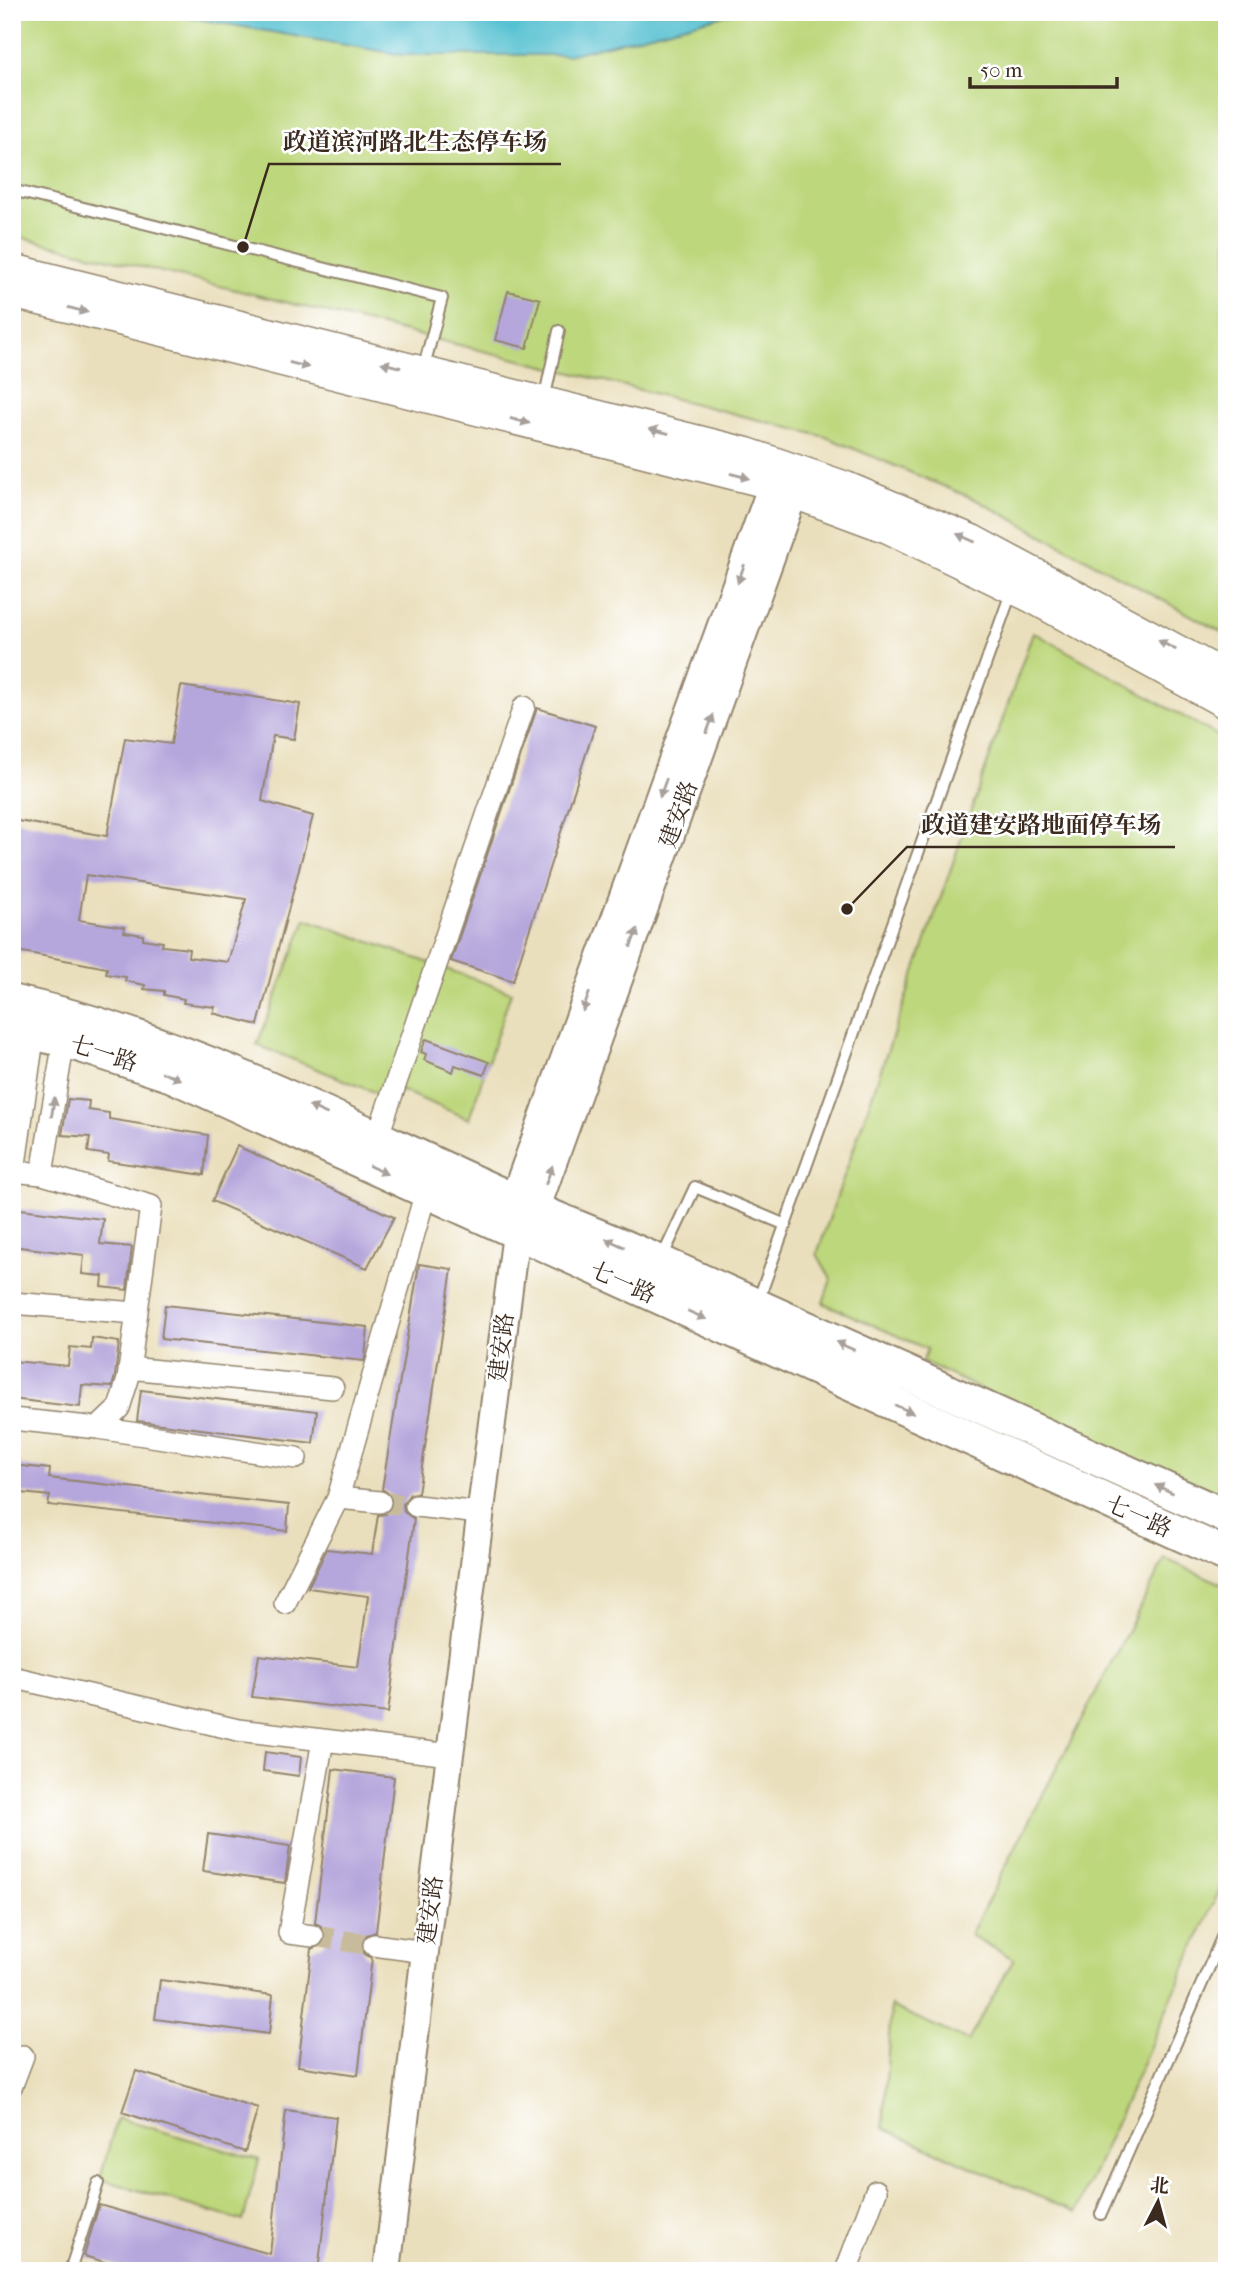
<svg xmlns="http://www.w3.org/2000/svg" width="1239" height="2283" font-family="'IM FELL French Canon','Noto Serif SC',serif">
<rect width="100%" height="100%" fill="#fff"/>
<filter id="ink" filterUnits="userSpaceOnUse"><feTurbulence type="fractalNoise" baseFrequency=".0143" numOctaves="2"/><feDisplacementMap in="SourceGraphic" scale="14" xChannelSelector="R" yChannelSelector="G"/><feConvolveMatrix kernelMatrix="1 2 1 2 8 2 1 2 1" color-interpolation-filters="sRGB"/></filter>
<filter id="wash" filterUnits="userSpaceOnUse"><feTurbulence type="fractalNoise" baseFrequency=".00686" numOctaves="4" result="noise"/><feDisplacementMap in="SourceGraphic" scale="28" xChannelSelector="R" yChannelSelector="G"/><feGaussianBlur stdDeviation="1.57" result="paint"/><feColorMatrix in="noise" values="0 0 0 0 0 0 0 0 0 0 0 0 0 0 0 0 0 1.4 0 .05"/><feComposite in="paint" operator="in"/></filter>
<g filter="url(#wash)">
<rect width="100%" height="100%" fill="#eadfbc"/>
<!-- green -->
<path fill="#bdd77c" stroke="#7c804d" stroke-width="2" d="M12 12H158L403 55H568L737 12H1227V635L979 501 826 437 577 374 12 235Z
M1033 632 1227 741V1502L922 1362 927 1349 823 1303 831 1279 817 1254Z
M306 919 511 992 469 1119 400 1090 396 1101 257 1045Z
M1165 1559 1227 1586V1873L1076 2213 883 2128 891 2006 968 2041 1014 1959 970 1935Z
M117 2118 259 2160 243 2221 100 2179Z"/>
<!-- water -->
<path fill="#56c1d1" stroke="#487678" stroke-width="2" d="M158 12H737L568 55H403Z"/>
<g id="blocks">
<!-- building -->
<path fill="#b5a6db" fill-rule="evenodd" d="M508 291 540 299 527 348 495 340Z
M181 686 300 704 294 739 273 736 262 801 313 816 258 1025 213 1013 215 1007 183 1003 184 999 164 995V991L144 989 145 985 125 981 126 977 106 974 107 968 12 950V820L107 836 125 738 171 744ZM86 875 246 899 228 962 188 957 189 949 162 946 163 942 143 939V935L124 932 125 927 79 920Z
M537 708 595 726 513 981 451 961Z
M426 1039 489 1062 484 1075 455 1065 453 1072 424 1060 426 1054 421 1052Z
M68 1099 89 1101 88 1110 109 1113V1119L208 1135 204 1175 108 1161 109 1155 88 1152 90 1137 62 1135Z
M237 1146 394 1217 367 1268 212 1201Z
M12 1208 103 1219 100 1244 132 1247 127 1290 102 1287 103 1276 82 1274 84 1255 12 1246Z
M419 1264 452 1269 418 1493 410 1494 403 1504 404 1512 414 1519 388 1713 252 1697 259 1655 358 1667 368 1596 308 1588 309 1585 327 1549 372 1554 378 1515 386 1514 393 1504 392 1496 382 1489Z
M165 1305 368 1327 365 1358 364 1361 161 1339Z
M92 1338 119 1342 115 1376 112 1387 82 1385 80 1407 12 1399V1361L68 1366 70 1347 91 1349Z
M141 1390 317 1411 313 1443 137 1421Z
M12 1465 50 1469 49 1478 289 1505 287 1531 48 1505 50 1496 12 1492Z
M265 1752 301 1757 299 1776 263 1771Z
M333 1769 394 1777 376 1932 364 1936 361 1944 365 1955 372 1958 358 2075 298 2066 312 1949 323 1944 326 1937 321 1926 315 1923Z
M208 1834 290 1846 285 1883 203 1871Z
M160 1980 273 1995 269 2034 155 2019Z
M136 2071 258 2108 245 2152 122 2112Z
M286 2110 336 2117 319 2263 315 2271H135L84 2256 99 2205 270 2254Z"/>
</g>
</g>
<g filter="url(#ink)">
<use href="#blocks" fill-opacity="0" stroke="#92846d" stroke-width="2"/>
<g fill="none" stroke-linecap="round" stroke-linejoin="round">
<!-- minor-tunnel -->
<path stroke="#c7bb9c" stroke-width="21" stroke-dasharray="21 10" stroke-linecap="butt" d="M380 1502 416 1506
M313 1936 374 1945"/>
<defs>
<path id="service" d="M12 190 442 298 423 370
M544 400 559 331
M661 1260 695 1187 786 1225
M757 1304 1012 590
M1101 2214 1227 1926
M70 2271 98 2183"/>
<path id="minor" d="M377 1138 524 707
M12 1171 42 1174 151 1206 128 1379 119 1408 98 1428 12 1419
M14 1171 34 1032
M42 1174 64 1040
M12 1303 136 1313
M129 1368 333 1388
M98 1428 296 1458
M380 1502 338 1498 425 1195
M416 1506 480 1513
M285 1603 338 1498
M12 1677 238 1730 450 1755
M313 1936 289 1933 323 1740
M374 1945 425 1952
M12 2085 23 2056
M846 2271 876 2191"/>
<path id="tertiary" d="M524 1224 536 1210 801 474
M387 2271 425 1952 516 1233 513 1200 779 465"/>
<path id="secondary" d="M12 269 747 453 846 487 972 540 1227 677
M12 293 764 482 888 528 1033 598 1227 704"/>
<path id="primary" d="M12 1002C186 1039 349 1127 511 1199 561 1222 613 1241 664 1264 851 1348 1039 1433 1227 1517
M12 1028 64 1040 171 1075 1227 1555"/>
</defs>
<!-- service casing -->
<use href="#service" stroke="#92846d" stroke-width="14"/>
<!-- minor casing -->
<use href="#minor" stroke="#92846d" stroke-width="24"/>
<!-- tertiary casing -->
<use href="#tertiary" stroke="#92846d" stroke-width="30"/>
<!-- secondary casing -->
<use href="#secondary" stroke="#92846d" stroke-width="33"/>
<!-- primary casing -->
<use href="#primary" stroke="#92846d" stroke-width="37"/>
<!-- service -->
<use href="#service" stroke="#fff" stroke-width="10"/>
<!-- minor -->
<use href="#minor" stroke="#fff" stroke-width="21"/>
<!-- tertiary -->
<use href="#tertiary" stroke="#fff" stroke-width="26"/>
<!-- secondary -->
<use href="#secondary" stroke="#fff" stroke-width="30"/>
<!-- primary -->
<use href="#primary" stroke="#fff" stroke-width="33"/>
</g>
<!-- one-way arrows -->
<defs><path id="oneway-solid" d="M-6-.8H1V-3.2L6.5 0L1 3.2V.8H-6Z" transform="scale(1.75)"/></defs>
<g fill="#a79f9a">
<use href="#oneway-solid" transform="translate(78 310) rotate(14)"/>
<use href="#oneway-solid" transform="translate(299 365) rotate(14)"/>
<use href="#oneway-solid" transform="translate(391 365) rotate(-166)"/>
<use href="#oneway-solid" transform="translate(520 421) rotate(14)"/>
<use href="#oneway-solid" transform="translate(659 431) rotate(-166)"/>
<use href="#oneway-solid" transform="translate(740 476) rotate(14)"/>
<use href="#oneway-solid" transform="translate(966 538) rotate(-156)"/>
<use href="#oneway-solid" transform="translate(741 574) rotate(110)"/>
<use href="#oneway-solid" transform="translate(1167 645) rotate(-152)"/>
<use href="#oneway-solid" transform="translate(710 724) rotate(-70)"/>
<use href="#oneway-solid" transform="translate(663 788) rotate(110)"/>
<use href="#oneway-solid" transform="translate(634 938) rotate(-70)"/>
<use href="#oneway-solid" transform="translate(586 1002) rotate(110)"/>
<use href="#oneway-solid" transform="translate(171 1076) rotate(21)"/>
<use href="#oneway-solid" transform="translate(53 1107) rotate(-81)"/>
<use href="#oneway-solid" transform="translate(318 1110) rotate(-156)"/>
<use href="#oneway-solid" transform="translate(378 1170) rotate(25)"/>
<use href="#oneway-solid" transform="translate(549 1175) rotate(-70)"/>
<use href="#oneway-solid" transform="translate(615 1243) rotate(-157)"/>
<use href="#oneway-solid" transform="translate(697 1315) rotate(24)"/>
<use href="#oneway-solid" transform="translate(845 1346) rotate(-156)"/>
<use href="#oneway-solid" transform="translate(904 1409) rotate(24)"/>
<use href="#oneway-solid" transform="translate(1164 1489) rotate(-156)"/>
</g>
</g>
<g text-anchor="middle" stroke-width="5" stroke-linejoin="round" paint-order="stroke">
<!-- street labels -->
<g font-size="23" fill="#3b2a1e" stroke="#fff">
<text transform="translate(678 814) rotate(-70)" y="8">建安路</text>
<text transform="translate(104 1053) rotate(18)" y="8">七一路</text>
<text transform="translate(623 1282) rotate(24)" y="8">七一路</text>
<text transform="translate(501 1347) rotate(-83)" y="8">建安路</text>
<text transform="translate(1139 1516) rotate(24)" y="8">七一路</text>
<text transform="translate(430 1910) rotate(-83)" y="8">建安路</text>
</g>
</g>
<!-- callouts -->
<path fill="none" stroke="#3b2a1e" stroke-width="2.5" d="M243 247L269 164H561M847 909L907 847H1175"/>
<g fill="#3b2a1e" stroke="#fff" stroke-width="2.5">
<circle cx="243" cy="247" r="7"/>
<circle cx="847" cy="909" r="7"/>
</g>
<g font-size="24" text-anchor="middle" font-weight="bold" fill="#3b2a1e" stroke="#fff" stroke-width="5" stroke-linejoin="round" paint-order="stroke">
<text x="415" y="150">政道滨河路北生态停车场</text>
<text x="1041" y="833">政道建安路地面停车场</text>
</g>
<!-- margin -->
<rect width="1239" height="2283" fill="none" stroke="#fff" stroke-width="42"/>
<!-- north arrow -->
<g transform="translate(1158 2202) rotate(6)" stroke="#ffffff" stroke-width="5" paint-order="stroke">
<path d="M0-5L12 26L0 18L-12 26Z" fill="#3b2a1e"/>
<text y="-10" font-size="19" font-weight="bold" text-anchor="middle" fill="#3b2a1e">北</text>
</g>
<!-- scale -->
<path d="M970 77v10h147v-10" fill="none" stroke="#3b2a1e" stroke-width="3.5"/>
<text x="980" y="77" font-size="21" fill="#3b2a1e" stroke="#ffffff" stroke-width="5" paint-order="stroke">50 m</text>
</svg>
